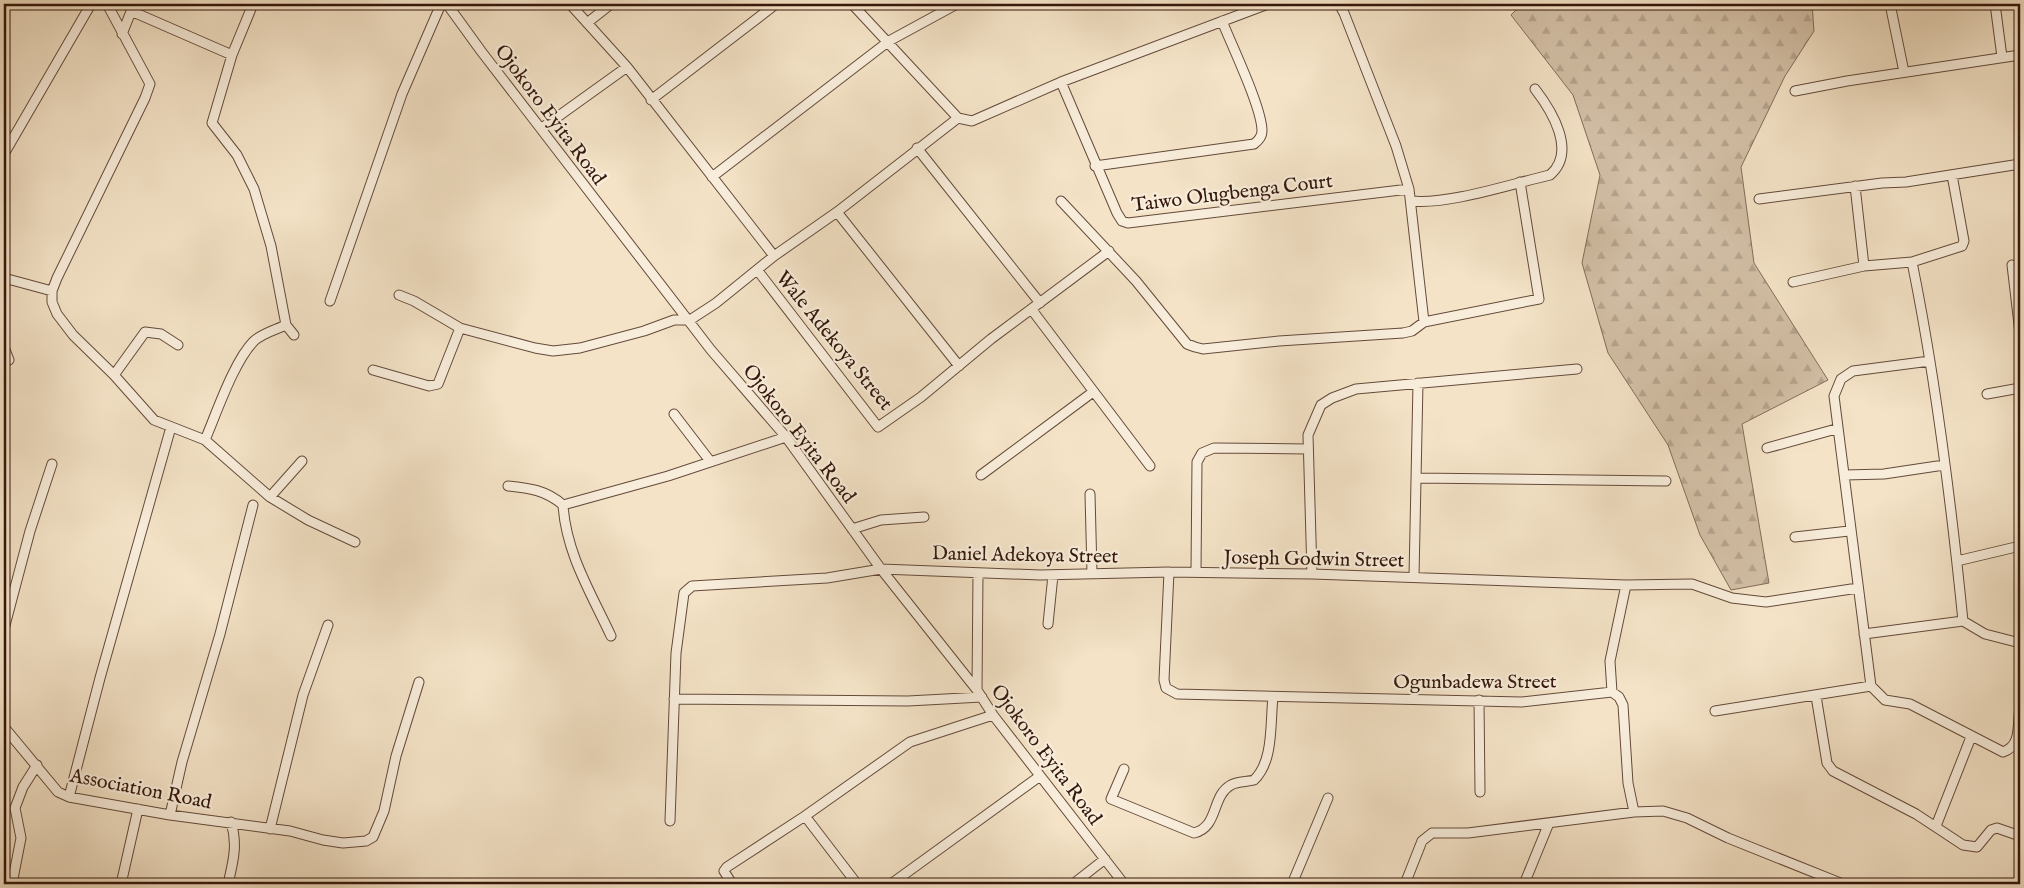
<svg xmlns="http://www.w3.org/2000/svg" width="2024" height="888" font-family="'IM FELL English',serif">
<defs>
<pattern id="forest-firs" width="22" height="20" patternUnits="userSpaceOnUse" patternTransform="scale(1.25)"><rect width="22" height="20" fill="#d3c0a7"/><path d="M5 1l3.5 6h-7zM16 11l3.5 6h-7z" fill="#b6a48e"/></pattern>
</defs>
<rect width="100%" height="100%" fill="#f4e3c7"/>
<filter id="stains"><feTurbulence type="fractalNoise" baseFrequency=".004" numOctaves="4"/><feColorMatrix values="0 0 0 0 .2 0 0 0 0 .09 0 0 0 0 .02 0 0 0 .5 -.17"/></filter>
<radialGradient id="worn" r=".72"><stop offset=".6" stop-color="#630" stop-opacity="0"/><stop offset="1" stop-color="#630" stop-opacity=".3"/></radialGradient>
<!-- forest -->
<path fill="url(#forest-firs)" stroke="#846c59" d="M1522 4H1812L1814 31 1785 76 1741 167 1754 263 1828 380 1742 424 1769 583 1731 590 1700 535 1668 445 1608 353 1582 263 1600 175 1573 95 1511 15Z"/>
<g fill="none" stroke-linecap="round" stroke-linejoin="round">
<defs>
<path id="minor" d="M107 4 150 84 145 98 57 278 52 291V302L57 314 73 335 114 375 154 420 205 440 270 497 308 520 355 542
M253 4 232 55 212 123 237 155 254 189 271 246 286 325 294 335
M447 4 481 51 711 350 786 437 881 569 977 690 993 715 1124 884
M570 4 627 67 774 256
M852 4 958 118
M1339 4 1344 13 1396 146 1409 189 1424 322
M1890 4 1904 72
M1995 4 2002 57
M131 11 232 55
M587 23 611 4
M122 34 134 4
M1061 82 1117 213 1122 221 1128 223 1409 189
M1795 91 1847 81 2020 55
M651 100 776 4
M958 118 972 121 1061 82 1268 4
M542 128 627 67
M917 148 1040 303
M4 154 91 4
M1095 166 1254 144C1258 141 1262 136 1262 131 1262 108 1232 46 1222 21
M712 177 889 41 957 4
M1855 186 1864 266
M1759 199 1882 183 1906 182 2020 164
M1061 201 1136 281 1187 344 1195 347 1203 349 1279 341 1403 333 1412 331 1424 322 1539 299 1520 182
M1411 201C1448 205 1511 184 1550 175 1577 152 1552 111 1535 89
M837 212 959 366
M1912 262C1936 380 1951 501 1963 621L1985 634 2020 643
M2012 265 2020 333
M758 271 878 427 921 397 991 339 1109 251
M4 278 52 291
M1793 282 1864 266 1912 262 1962 246 1964 241 1952 175
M4 294V299
M399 295 414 301 460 328 535 348 553 351 580 348 644 331 674 320H690
M330 301 402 94 441 4
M1032 310 1150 466
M690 320 716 303 774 256 837 212 958 118
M4 326V347L9 360
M373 370 429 386 438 384 460 328
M114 375 145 332 161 334 178 345
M1987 394 2020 388
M674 414 710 461
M205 440C217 412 234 361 254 341 263 333 275 330 286 325
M1767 448 1836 429
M981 475 1093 392
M1845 475 1884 474 1944 465
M1416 478 1666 481
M508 486C529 488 546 490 563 505 566 553 591 593 611 636
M1090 494 1092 573
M270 497 302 461
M563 505 668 476 786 437
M852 529 881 520 924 517
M1795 537 1849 531
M1957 561 2020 546
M1169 572 1164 680 1166 688 1177 694 1522 702 1612 692 1619 697 1623 705 1628 783 1634 812
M1196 572 1197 462 1202 453 1214 448 1308 449
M1312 574 1308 435 1321 405 1332 398 1356 389 1577 369
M1414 577 1418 383
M1048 624 1053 575
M4 629 30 531 52 464
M1864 634 1963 621
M1871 686 1834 396 1841 379 1853 371 1930 361
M977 690 978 573
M1612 692 1610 661 1626 585
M1816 696 1827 763 1833 771 1916 814 1963 845 1977 847 1991 830 1997 828 2020 836
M674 699 908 701 982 697
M1479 700 1480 792
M1715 711 1871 686 1885 700 1910 704 2003 752C2022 746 2017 724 2020 708
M4 727 58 792 69 797 170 815 290 831 323 840 343 843 366 841 373 837 384 811 396 756 419 682
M1124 769 1111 799 1194 833C1219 827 1211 796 1231 785 1237 781 1247 782 1254 780 1274 761 1270 723 1273 697
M69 797 100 678 171 427
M170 815 182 762 220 634 253 505
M805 816 857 884
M670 821 676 653 684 593 692 586 827 578 881 569 1040 575 1169 572 1312 574 1626 585 1692 584 1732 598 1766 602 1858 588
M1936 826 1971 737
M270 829 303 695 328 625
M12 884 21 838 15 808 23 787 37 765
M121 884 138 809
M228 884C233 862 238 845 231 822
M732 884 724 871 727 867 805 816 910 742 993 715
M891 884 1040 776
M1073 884 1105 859
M1292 884 1328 798
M1405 884 1422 841 1432 833H1468L1634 812 1663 811 1687 818 1728 838 1843 884
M1524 884 1549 823"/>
</defs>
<!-- minor casing -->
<use href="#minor" stroke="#644a3a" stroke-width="11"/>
<!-- minor -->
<use href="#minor" stroke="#f8eddb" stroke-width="9"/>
</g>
<g text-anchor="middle" stroke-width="4.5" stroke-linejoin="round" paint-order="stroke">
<!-- street labels -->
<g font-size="20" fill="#34170b" stroke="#f8eddb">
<text transform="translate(551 114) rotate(53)" y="7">Ojokoro Eyita Road</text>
<text transform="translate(1232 192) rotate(-7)" y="7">Taiwo Olugbenga Court</text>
<text transform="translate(835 340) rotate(51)" y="7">Wale Adekoya Street</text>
<text transform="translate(800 433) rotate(52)" y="7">Ojokoro Eyita Road</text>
<text transform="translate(1025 554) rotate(1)" y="7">Daniel Adekoya Street</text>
<text transform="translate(1314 558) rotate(1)" y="7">Joseph Godwin Street</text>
<text x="1475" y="688">Ogunbadewa Street</text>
<text transform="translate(1047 754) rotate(53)" y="7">Ojokoro Eyita Road</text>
<text transform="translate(141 788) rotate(11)" y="7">Association Road</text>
</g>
</g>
<!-- margin -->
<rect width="2024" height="888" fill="none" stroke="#f4e3c7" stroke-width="20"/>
<rect x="5" y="5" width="2014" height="878" fill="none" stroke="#34170b" stroke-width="2.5"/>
<rect x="10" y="10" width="2004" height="868" fill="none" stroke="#34170b"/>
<rect width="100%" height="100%" filter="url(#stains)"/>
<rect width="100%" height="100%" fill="url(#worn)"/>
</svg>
